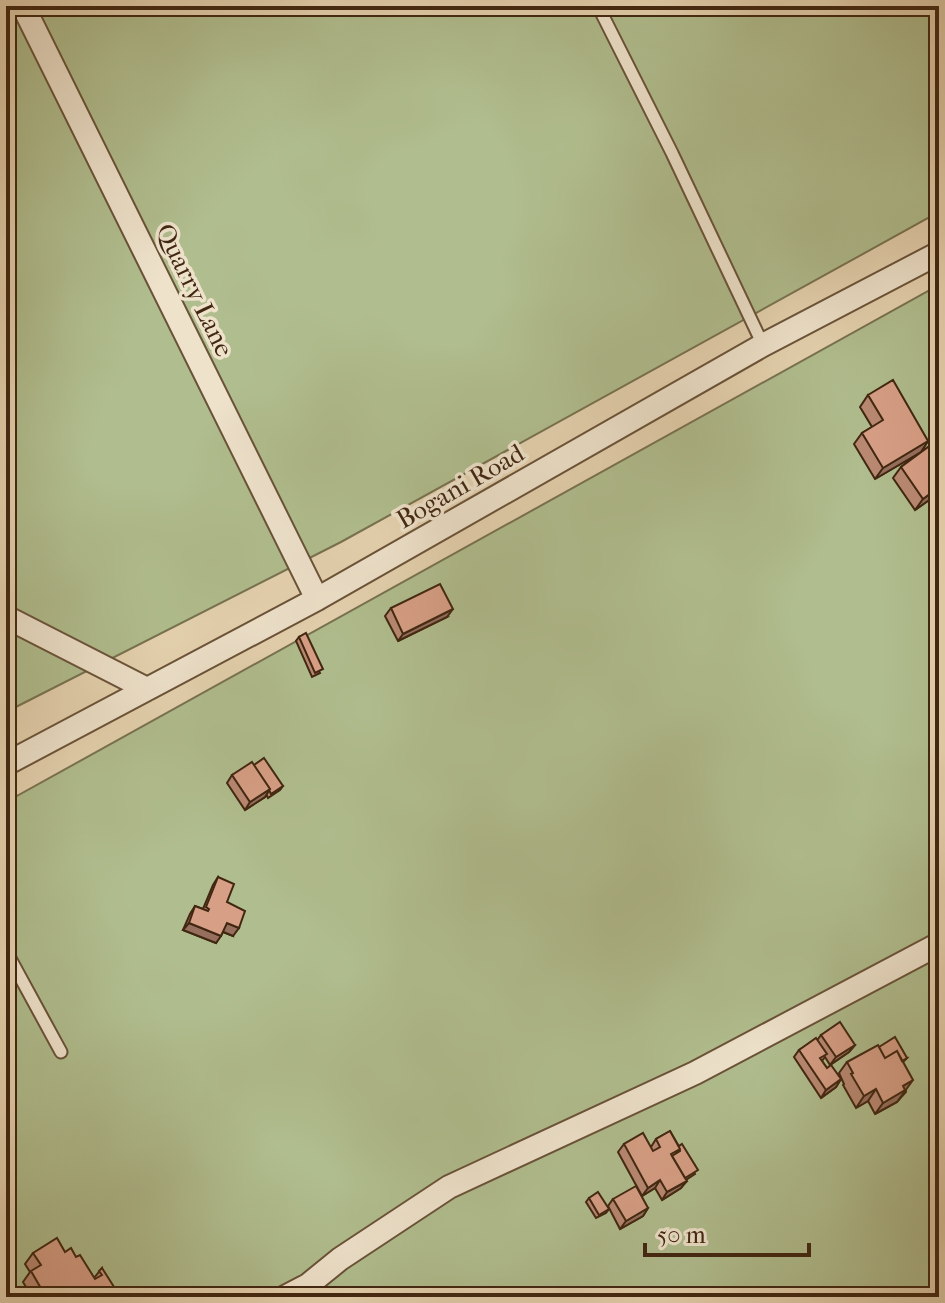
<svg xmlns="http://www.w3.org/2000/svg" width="945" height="1303" font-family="'IM FELL French Canon',serif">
<rect width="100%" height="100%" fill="#e5d2af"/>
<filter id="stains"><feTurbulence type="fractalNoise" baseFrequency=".0025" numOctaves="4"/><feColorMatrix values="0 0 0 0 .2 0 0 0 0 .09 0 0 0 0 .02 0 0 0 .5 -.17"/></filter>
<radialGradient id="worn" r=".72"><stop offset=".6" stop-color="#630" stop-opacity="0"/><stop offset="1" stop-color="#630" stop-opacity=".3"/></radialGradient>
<!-- green -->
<path fill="#b0bd8e" stroke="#787250" stroke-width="2" d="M6 6H939V212L341 542 6 712Z
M939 285V1297H6V802Z"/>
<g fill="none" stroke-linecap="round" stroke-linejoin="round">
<defs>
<path id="lane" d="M598 6 672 153 763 345
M6 951 61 1052"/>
<path id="street" d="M23 6 317 599
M6 617 147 689
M6 764 317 599 763 345 939 253
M285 1297 308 1285
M315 1297 308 1285 340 1259 449 1187 695 1073 939 944"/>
</defs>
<!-- lane casing -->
<use href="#lane" stroke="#6a5238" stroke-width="15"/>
<!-- street casing -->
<use href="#street" stroke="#6a5238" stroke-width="26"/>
<!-- lane -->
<use href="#lane" stroke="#eee2cb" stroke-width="11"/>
<!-- street -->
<use href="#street" stroke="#eee2cb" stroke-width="22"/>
</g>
<!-- wall -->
<path fill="#b98973" stroke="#412711" stroke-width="2" d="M868 395 928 441 921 452 875 479 854 444 862 433 872 427 860 407Z
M939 439V493L915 510 893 478 901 467Z
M391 608 447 617 398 641 385 616Z
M299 637 320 673 312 677 296 641Z
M254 765 283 786 280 790 268 798 266 794 265 797 245 810 227 783 232 775Z
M218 877 227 902 233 936 223 932 216 943 183 930 190 914 195 906 203 909 213 885Z
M821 1035 855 1045 849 1052 830 1065 825 1057 822 1061 827 1068 841 1079 836 1087 821 1098 794 1057 799 1050 818 1039Z
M907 1058 903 1062 906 1092 897 1102 875 1114 868 1101 856 1108 843 1085 844 1084 839 1073 847 1062Z
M670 1131 695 1174 686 1180 681 1188 662 1200 655 1188 642 1196 618 1152 624 1144 651 1147 656 1139Z
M589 1198 609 1209 606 1213 596 1218 586 1202Z
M613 1199 648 1208 643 1216 620 1229 608 1206Z
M65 1252 76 1257 94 1278 102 1268 110 1297H32L23 1282 30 1272 25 1264 33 1253Z"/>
<!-- shaded-wall -->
<path fill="#966f5e" stroke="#412711" stroke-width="2" d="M928 441 921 452 875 479 883 468Z
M939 487V493L915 510 923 499Z
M453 609 447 617 398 641 403 634Z
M270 789 265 797 245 810 250 802Z
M189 923 221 936 216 943 183 930Z
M227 923 239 928 233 936 221 931Z
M855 1045 849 1052 830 1065 836 1057Z
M841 1079 836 1087 821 1098 826 1090Z
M913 1080 897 1102 875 1114 883 1103 903 1086Z
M876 1089 868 1101 856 1108 864 1096Z
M660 1180 655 1188 642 1196 648 1188Z
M687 1181 681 1188 662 1200 667 1192Z
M648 1208 643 1216 620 1229 626 1221Z"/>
<!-- building -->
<path fill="#d79f86" stroke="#412711" stroke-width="2" d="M893 380 928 441 883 468 862 433 883 420 868 395Z
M939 439V487L923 499 901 467Z
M440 584 453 609 403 634 391 608Z
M306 633 323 669 315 673 299 637Z
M264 758 283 786 271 794 269 790 270 789 254 765Z
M252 762 270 789 250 802 232 775Z
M218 877 234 884 227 902 245 911 239 928 227 923 221 936 189 923 195 906 208 911 209 909 206 907Z
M840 1022 855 1045 836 1057 821 1035Z
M895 1037 907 1058 902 1061 897 1051 885 1058 879 1047Z
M816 1038 827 1054 820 1058 827 1068 831 1065 841 1079 826 1090 799 1050Z
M878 1045 885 1058 897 1051 913 1080 903 1086 905 1090 883 1103 876 1089 864 1096 851 1074 853 1073 847 1062Z
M670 1131 680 1149 671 1154 687 1181 667 1192 660 1180 648 1188 624 1144 643 1133 653 1151 660 1147 656 1139Z
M682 1144 698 1170 685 1178 672 1156 680 1151 679 1146Z
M636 1186 648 1208 626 1221 613 1199Z
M598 1192 609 1209 599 1215 589 1198Z
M57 1238 65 1252 71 1248 76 1257 80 1255 95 1279 102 1275 99 1271 102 1268 116 1290 110 1293 108 1290 104 1293 106 1297H46L31 1271 41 1265 33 1253Z"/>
<g text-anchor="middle" stroke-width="7" stroke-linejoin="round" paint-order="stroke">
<!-- street labels -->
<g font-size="26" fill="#412711" stroke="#eee2cb">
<text transform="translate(195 290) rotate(64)" y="9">Quarry Lane</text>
<text transform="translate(460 486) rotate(-30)" y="9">Bogani Road</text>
</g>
</g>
<!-- margin -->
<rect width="945" height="1303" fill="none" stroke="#e5d2af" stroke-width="32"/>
<rect x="8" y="8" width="929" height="1287" fill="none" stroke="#412711" stroke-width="4"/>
<rect x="16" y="16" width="913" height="1271" fill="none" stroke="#412711" stroke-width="2"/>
<!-- scale -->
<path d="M645 1243v12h164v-12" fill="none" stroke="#412711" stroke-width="4"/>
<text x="657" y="1243" font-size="24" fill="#412711" stroke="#eee2cb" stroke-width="6" paint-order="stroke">50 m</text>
<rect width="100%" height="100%" filter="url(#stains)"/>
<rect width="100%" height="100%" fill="url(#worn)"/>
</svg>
